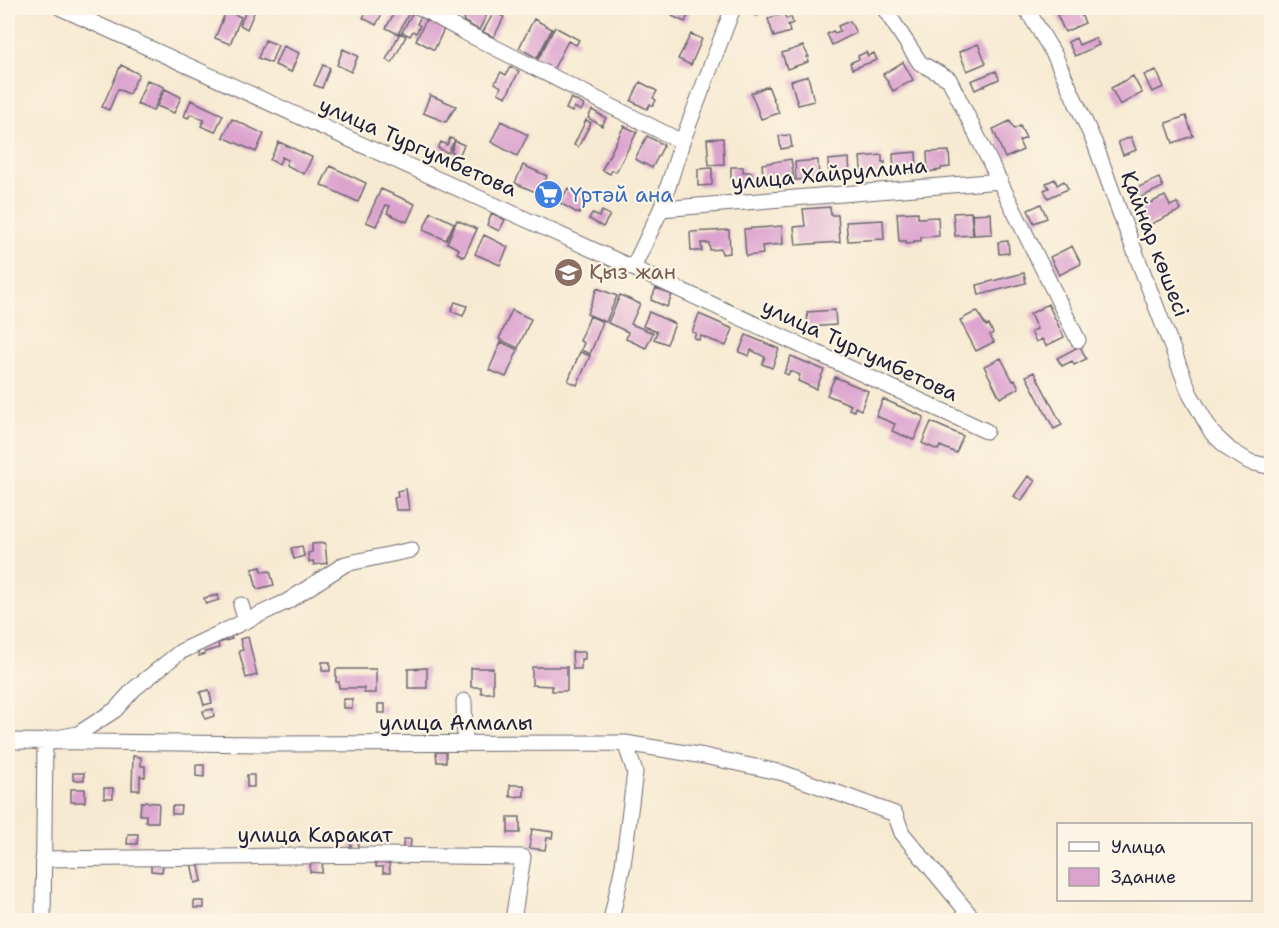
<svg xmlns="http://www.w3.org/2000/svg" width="1279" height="928" font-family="'Shantell Sans',sans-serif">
<rect width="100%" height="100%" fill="#fcf5e5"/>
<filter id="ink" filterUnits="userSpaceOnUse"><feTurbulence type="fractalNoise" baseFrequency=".0167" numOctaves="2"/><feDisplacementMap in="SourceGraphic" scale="12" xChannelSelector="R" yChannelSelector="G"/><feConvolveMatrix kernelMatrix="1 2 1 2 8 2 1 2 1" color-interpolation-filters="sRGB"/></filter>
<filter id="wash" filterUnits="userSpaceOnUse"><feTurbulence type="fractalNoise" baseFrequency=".008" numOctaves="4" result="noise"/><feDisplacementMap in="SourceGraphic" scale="24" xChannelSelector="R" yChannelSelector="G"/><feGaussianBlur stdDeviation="1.35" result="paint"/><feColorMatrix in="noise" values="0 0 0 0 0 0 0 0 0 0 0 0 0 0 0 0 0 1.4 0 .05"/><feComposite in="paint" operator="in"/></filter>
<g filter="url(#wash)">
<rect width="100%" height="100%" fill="#f7ead2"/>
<g id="blocks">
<!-- building -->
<path fill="#dca3cf" d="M247 8H256L247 29 240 25Z
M368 8H385L376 25 363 18Z
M397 8 411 9 398 34 386 28Z
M470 8H490L479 30 463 21Z
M675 8H691L685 22 672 16Z
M753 8H769L770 11 756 16Z
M1072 8H1078L1085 23 1065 32 1057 15Z
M226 11 241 17 230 44 215 38Z
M413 12 421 16 417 24 420 26 416 33 413 31 410 36 402 32Z
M494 12 504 17 494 37 483 32Z
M784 13 786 19 791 17 793 23 788 25 790 32 774 37 768 19Z
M534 19 552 29 537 58 519 48Z
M426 20 444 29 434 50 416 40Z
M850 21 856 33 832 45 827 34 833 31 835 33 840 31 838 26Z
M555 27 579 40 576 45 568 41 553 70 537 61Z
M400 33 406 36 392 63 386 60Z
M691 34 702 39 691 65 678 59Z
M1076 38 1079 45 1095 38 1099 45 1075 56 1068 42Z
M265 40 278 45 271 63 258 58Z
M978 44 986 63 967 71 959 52Z
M283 46 299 53 291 72 275 65Z
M803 46 809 57H807L808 62 787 69 782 53Z
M343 49 358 56 351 72 337 65Z
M866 52 868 56 874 53 877 60 852 69 850 63 859 59 858 56Z
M903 62 913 80 893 91 883 74Z
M121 65 139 74 129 94 118 89 109 110 102 107Z
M323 65 330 68 322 88 314 85Z
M510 67 519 71 506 97 498 93 501 87 495 83 501 72 506 75Z
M1156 70 1164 87 1152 92 1144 75Z
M996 71 999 79 975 90 971 81Z
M808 76 814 101 798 105 791 81Z
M1133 76 1142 93 1120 105 1111 88Z
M147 80 164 87 153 111 137 104Z
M640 82 657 91 653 98 656 100 653 106 650 104 647 109 631 101Z
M768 86 779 113 761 119 751 93Z
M165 89 181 97 174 113 157 106Z
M430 95 456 106 446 122 423 113Z
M571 98 584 105 581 111 574 107 572 112 566 109Z
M191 100 223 115 215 132 201 126 204 120 191 114 188 118 184 116Z
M592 110 606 118 602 126 588 118Z
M1186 116 1193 136 1173 143 1166 123Z
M232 119 264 134 256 152 223 137Z
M586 120 591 123 578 147 574 145Z
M501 121 528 135 517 156 491 142Z
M1010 121 1014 129 1020 126 1026 138 1019 141 1023 150 1005 158 993 129Z
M624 126 637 132 616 172 612 170 610 174 602 170Z
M790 135 792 147 781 149 779 136Z
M647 136 664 145 652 168 635 159Z
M1131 137 1136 150 1123 155 1118 142Z
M450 138 455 140 448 153 438 148 441 142 447 145Z
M723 138 724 164 709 165 707 139Z
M455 141 464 145 459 156 451 152Z
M279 142 312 157 304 174 286 165 288 160 282 157 279 164 270 160Z
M949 151 950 167 941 168V170L928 172 927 152Z
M916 152 917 172 894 173 893 154Z
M882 155V162H885L883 175 862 177 860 157Z
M849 158 850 176 829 177 828 160Z
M791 159 794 180 764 184 762 164Z
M818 160 819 178 796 180 795 162Z
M523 165 547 176 540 194 515 183Z
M330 166 366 183 358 202 321 185Z
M731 167H743V172H751L752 179H749V182L731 183Z
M712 168V185L698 186V169Z
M1159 178 1163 187 1135 200 1130 191Z
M1055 179 1057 185 1064 181 1068 189 1048 198 1044 190 1049 188 1046 183Z
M553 183 558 186 550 201 544 198Z
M568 188 588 199 579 214 560 203Z
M381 189 415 204 407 222 387 213 390 206 386 205 376 226 366 222Z
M1165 196 1170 206 1177 203 1181 210 1147 226 1139 208Z
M1041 204 1047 218 1034 223 1028 210Z
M830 207 831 215H838L840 242 796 245 794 227 805 226 803 209Z
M602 211 610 215 603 227 589 219 592 213 599 217Z
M431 212 454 223 446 240 423 230Z
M918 212V218L938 217 939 236 921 237V241H914V243L906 244V241H899L897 213Z
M971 212 973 235 955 236 953 213Z
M492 213 505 220 499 231 487 225Z
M991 213 992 234 974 235 972 214Z
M457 220 477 229 464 257 457 253 459 249 447 243Z
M883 220 884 239 848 241 846 222Z
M782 226 783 244 762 246 763 254 746 256 744 229Z
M729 230 730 253 722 254 721 249 710 250 709 243H701L702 251H691L690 232Z
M484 235 508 247 500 265 475 254Z
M1008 241 1009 253 999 254 998 242Z
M1072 246 1081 264 1059 275 1050 257Z
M1024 273 1026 283 979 295 977 285Z
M597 288 617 296 606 322 587 314Z
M656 288 672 295 667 307 651 300Z
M620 295 640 304 631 324 653 333 646 348 626 339 628 332 608 323Z
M455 302 467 306 463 316 451 311Z
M1048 304 1064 337 1046 346 1042 339 1036 342 1031 332 1037 329 1030 314Z
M512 310 531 319 518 348 499 339Z
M835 310 836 325 808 327 807 312Z
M977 311 986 326 989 325 993 333 990 335 994 342 976 351 960 320Z
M649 312 675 324 667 344 654 339 657 332 643 326Z
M699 314 733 329 726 346 701 336 699 340 694 338 696 333 692 332Z
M590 316 603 322 590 354 581 350 584 343 580 341Z
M746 335 779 349 772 368 762 364 765 357 751 350 749 356 739 352Z
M501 342 518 350 506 377 489 370Z
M1080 346 1086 359 1074 365 1072 361 1062 366 1057 358Z
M580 352 590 356 577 385 568 381Z
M791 356 824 370 816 389 798 381 800 375 790 371 788 375 784 373Z
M1001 358 1013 381 1015 380 1019 388 1000 398 984 366Z
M1034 372 1062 425 1054 429 1026 376Z
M835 377 868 391 861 410 855 407 854 411 849 409 851 405 827 395Z
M883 399 924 417 914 440 892 431 895 424 876 416Z
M931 422 963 436 956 453 940 446 938 450 922 443Z
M1028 476 1035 481 1021 501 1014 496Z
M406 489 409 510H396L394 498 398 497 397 491Z
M325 543 327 563 314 565 313 561 309 562 308 553 312 552V544Z
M302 546 304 556 294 559 291 548Z
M261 567 262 572 270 571 274 585 257 589 252 569Z
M218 595 219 600 206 604 204 598Z
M230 634 232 639 218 643 219 648 204 652 205 654 199 656 196 644Z
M248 637 257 675 246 678 239 651 243 650 240 639Z
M572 652H585V659H581V669H573Z
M322 662H330V671H322Z
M532 667H567V691H552V686L532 685Z
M427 668V688H408V669Z
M471 668H493V693H481V687H471Z
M336 669H376V693H364V688H339V682H336Z
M209 690 212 703 204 705 200 692Z
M343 699H352V708H343Z
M378 704H385V713H378Z
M213 709 214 716 205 719 203 711Z
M436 752H446V762H437Z
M133 756 141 757V766H145V777L140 776V790H132Z
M196 765H204V777L196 776Z
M73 773H84V780H73Z
M247 775H254V787H247Z
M510 785H524V796L510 797Z
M104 788H113V798H104Z
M71 789H85V802H71Z
M141 802 159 803 158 822H146V815H140Z
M172 806H181L180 814H172Z
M508 817H520V833H508Z
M532 829 553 832 552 838H547L545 850 529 848Z
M128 834H138L137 844H127Z
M351 839H358V850H351Z
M404 839H411L410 852 402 851Z
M311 857 323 858 322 873 310 872Z
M198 861 202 881 195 883 191 862Z
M376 861H389L390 873H383V867H376Z
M151 863 163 865 162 872 151 871Z
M194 901H204V908H194Z"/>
</g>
</g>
<g filter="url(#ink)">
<use href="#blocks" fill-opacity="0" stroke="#6d6870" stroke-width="1.5"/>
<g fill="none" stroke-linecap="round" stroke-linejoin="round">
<defs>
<path id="minor" d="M61 8 633 268 986 431
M421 8 466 33 682 142
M884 8 920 63 949 79 1078 340
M1026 8 1055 56 1095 144 1120 213 1190 394 1212 433 1230 450 1250 462 1272 467
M661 209 1000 181
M633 268 661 209 682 142 733 8
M241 605 246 621
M464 701 465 744
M8 741 269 744 625 743 704 756 783 773 895 814 902 833 974 920
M43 859 383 855 523 857 513 920
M43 920 45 740 78 734 115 710 134 689 180 652 288 601 345 564 411 550
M611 920 623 865 635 772 625 743"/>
</defs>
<!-- minor casing -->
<use href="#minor" stroke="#6d6870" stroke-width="17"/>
<!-- minor -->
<use href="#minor" stroke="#fff" stroke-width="15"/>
</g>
</g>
<!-- icons -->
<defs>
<symbol id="supermarket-disc" viewBox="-11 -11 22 22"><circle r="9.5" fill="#3f7fe0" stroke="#fcf5e5"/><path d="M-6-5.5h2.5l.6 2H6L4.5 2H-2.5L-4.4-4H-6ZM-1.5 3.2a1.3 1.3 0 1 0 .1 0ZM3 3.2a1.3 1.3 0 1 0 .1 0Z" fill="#fff"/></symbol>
<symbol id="school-disc" viewBox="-11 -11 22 22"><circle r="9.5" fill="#8d6e63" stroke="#fcf5e5"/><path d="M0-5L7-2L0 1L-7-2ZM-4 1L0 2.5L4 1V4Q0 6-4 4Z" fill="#fff"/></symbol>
</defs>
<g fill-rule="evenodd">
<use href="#supermarket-disc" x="532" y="178" width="33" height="33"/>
<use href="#school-disc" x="552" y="256" width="33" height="33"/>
</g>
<g text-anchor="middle" stroke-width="4.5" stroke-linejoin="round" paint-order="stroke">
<!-- street labels -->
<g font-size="21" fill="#22223b" stroke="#fcf5e5">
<text transform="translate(418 147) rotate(24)" y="7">улица Тургумбетова</text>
<text transform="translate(829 174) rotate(-5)" y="7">улица Хайруллина</text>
<text transform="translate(1155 244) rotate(69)" y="7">Қайнар көшесі</text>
<text transform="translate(860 350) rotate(25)" y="7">улица Тургумбетова</text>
<text x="456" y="730">улица Алмалы</text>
<text x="315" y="842">улица Каракат</text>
</g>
<!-- shop labels -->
<g font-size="21" fill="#366cbe" stroke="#fcf5e5" text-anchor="start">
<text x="570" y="202">Үртәй ана</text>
</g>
<!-- education labels -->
<g font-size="21" fill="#785e54" stroke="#fcf5e5" text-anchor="start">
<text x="589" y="279">Қыз жан</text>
</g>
</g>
<!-- margin -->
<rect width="1279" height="928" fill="none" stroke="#fcf5e5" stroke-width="30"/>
<!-- legend -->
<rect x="1057" y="823" width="195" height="78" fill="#fcf5e5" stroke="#a5a1a1" stroke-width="1.5"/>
<rect x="1069" y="842" width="30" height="9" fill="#ffffff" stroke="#a5a1a1" stroke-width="1.5"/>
<text x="1111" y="853" font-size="18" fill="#22223b">Улица</text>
<rect x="1069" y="868" width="30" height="18" fill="#dca3cf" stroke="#a5a1a1" stroke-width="1.5"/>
<text x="1111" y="883" font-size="18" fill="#22223b">Здание</text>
</svg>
